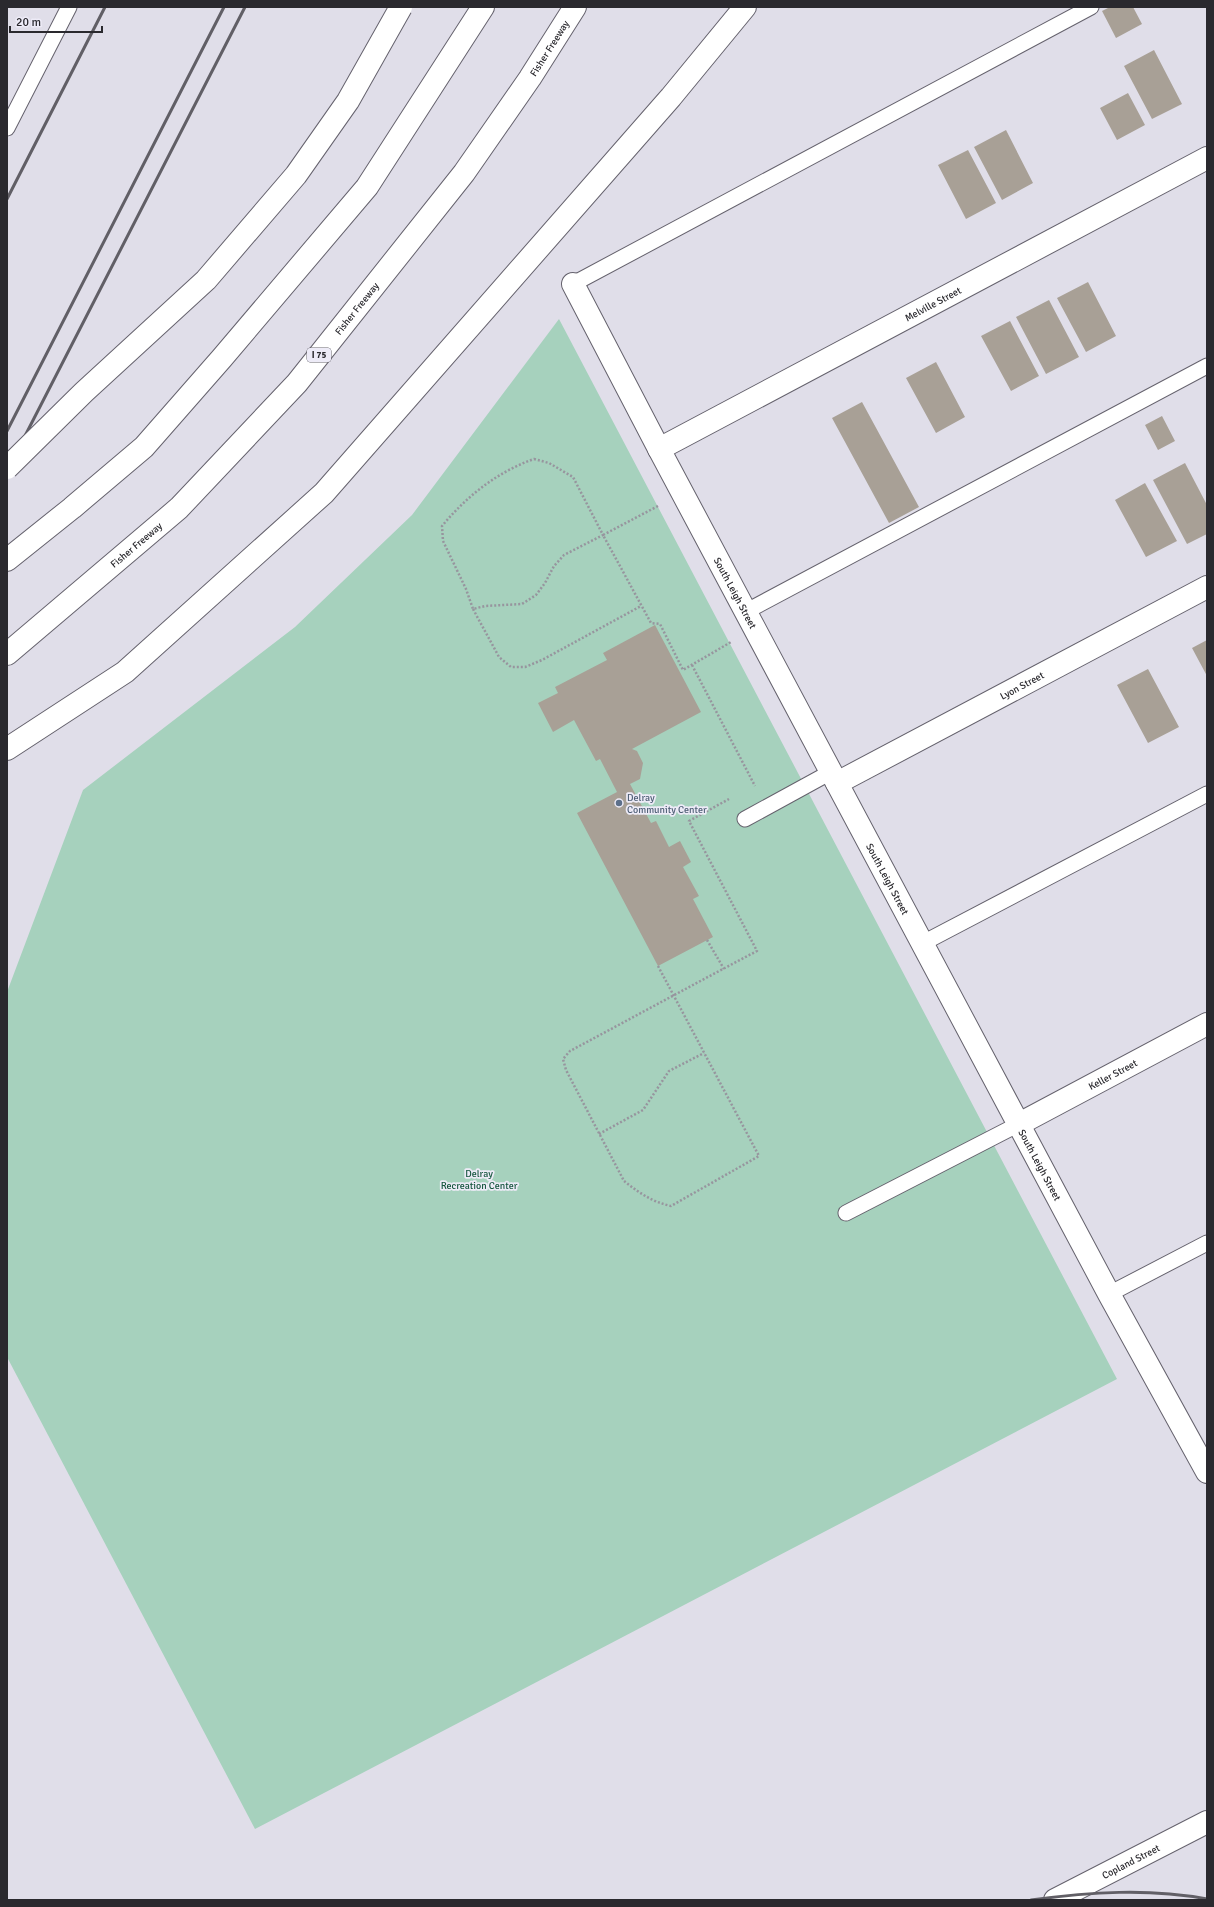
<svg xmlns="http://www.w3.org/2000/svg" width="1214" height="1907" font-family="Signika,sans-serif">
<rect width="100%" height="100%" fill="#e0dee9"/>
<!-- green -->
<path fill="#a6d1bd" d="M559 319 1117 1379 255 1829 7 1357V992L83 790 295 627 412 515Z"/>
<!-- building -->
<path fill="#a8a096" d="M1110 7H1133L1142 24 1116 38 1102 11Z
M1154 50 1182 104 1152 119 1124 66Z
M1128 93 1145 125 1117 140 1100 108Z
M1006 130 1033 183 1002 200 974 147Z
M968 150 996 203 966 219 938 165Z
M1088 282 1116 336 1086 352 1057 298Z
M1049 300 1079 357 1046 374 1016 317Z
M1010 321 1039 376 1011 391 981 336Z
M936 362 965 417 936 433 906 378Z
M862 402 919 507 889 523 832 418Z
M1162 416 1175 441 1158 450 1145 425Z
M1185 463 1207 505V534L1187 544 1153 480Z
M1145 483 1177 541 1146 557 1115 500Z
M655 625 701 712 632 749 637 751 643 763 640 779 630 784 651 823 656 821 669 847 680 841 691 862 683 867 699 896 693 899 713 937 658 966 577 813 617 792 600 759 596 761 574 720 553 732 538 703 558 693 555 687 607 660 603 653Z
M1207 640V676L1192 648Z
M1148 669 1179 727 1148 743 1117 685Z"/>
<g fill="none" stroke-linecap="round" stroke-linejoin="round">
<defs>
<path id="lane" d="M7 128 69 7
M573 284 1091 7
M745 612 1207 366
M745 819 831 772
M923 943 1207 794
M846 1213 1019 1124
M1109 1294 1207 1243"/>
<g id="street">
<path id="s1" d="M573 284 659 449 1109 1294 1207 1472"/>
<path id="s2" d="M659 449 1207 158"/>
<path id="s3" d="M837 783 1207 587"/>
<path id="s4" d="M1019 1124 1207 1024"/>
<path id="s5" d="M1055 1900 1207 1822"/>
</g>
<g id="highway">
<path d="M7 560 72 508 144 447 222 358 367 187 483 7"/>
<path id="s6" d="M7 654 179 508 297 383 464 173 530 78 575 7"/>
<path d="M7 749 125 672 324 493 671 97 745 7"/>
</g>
</defs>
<!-- lane casing -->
<use href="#lane" stroke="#65626d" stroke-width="17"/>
<!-- street casing -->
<use href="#street" stroke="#65626d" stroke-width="24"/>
<!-- highway casing -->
<use href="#highway" stroke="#65626d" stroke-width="24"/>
<!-- path -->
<path stroke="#97959e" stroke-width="2.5" stroke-dasharray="2 2" stroke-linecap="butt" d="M534 459 549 463 573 477 603 535 564 555 554 566 545 583 536 595 522 604 485 606 473 609 466 589 443 541 442 526C467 496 497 472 534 459Z
M658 506 603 535 651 623 660 624 683 670 731 642
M473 609 499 657 511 667H525L542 660 641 606
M692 665 755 786
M707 940 724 969
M658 966 759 1156 671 1206C652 1202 638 1192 624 1181L566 1070 563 1059 570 1051C632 1018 694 984 757 951L689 821 729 799
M599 1134 643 1110 669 1071 704 1053"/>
<!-- lane -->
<use href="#lane" stroke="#fff" stroke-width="15"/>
<!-- street -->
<use href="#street" stroke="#fff" stroke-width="22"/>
<!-- highway -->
<use href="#highway" stroke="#fff" stroke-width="22"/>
<!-- rail -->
<path stroke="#615f66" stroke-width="3" d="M7 199 105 7
M7 431 224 7
M7 471 245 7
M1031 1900C1090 1892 1148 1888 1207 1899"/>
<defs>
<path id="highway-bridge" d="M7 468 84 392 206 280 296 175 348 101 401 7"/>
</defs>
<!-- highway-bridge casing -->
<use href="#highway-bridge" stroke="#65626d" stroke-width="24" stroke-linecap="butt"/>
<!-- highway-bridge -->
<use href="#highway-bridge" stroke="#fff" stroke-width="22"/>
</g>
<!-- markers -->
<circle fill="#5c6f8a" stroke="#edebf7" stroke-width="1.5" cx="619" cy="803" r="4"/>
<g text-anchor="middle" stroke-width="3.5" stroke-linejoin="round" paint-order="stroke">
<!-- shield labels -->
<rect fill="#edebf7" stroke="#64636a" stroke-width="1" x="307" y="348" width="24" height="14" rx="3"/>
<g font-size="9" font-weight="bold" fill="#2a292e">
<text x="319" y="358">I 75</text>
</g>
<!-- street labels -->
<g font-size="10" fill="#2a292e" stroke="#edebf7">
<text dy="4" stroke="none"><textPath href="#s6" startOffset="817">Fisher Freeway</textPath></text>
<text dy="4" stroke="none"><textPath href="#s2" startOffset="310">Melville Street</textPath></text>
<text dy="4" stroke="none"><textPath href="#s6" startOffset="493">Fisher Freeway</textPath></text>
<text dy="4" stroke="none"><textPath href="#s6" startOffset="169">Fisher Freeway</textPath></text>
<text dy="4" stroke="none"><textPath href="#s1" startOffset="349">South Leigh Street</textPath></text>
<text dy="4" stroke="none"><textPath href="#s3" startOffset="209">Lyon Street</textPath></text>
<text dy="4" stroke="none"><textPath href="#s1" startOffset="673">South Leigh Street</textPath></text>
<text dy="4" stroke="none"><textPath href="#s4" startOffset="106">Keller Street</textPath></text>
<text dy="4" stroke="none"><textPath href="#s1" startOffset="997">South Leigh Street</textPath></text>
<text dy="4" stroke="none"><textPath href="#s5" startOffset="85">Copland Street</textPath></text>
</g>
<!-- service labels -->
<g font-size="10" fill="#4e5e75" stroke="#edebf7" text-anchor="start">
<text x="627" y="801">Delray<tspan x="627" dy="12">Community Center</tspan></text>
</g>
<!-- park labels -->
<g font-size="10" fill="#15553e" stroke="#edebf7">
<text x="479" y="1177">Delray<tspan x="479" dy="12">Recreation Center</tspan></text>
</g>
</g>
<!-- border -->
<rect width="1214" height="1907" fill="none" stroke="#2a292e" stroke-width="16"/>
<!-- scale -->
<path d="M10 26v6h92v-6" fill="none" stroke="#2a292e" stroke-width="2"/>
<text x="16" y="26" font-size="12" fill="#2a292e" stroke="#edebf7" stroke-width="3" paint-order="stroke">20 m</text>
</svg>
